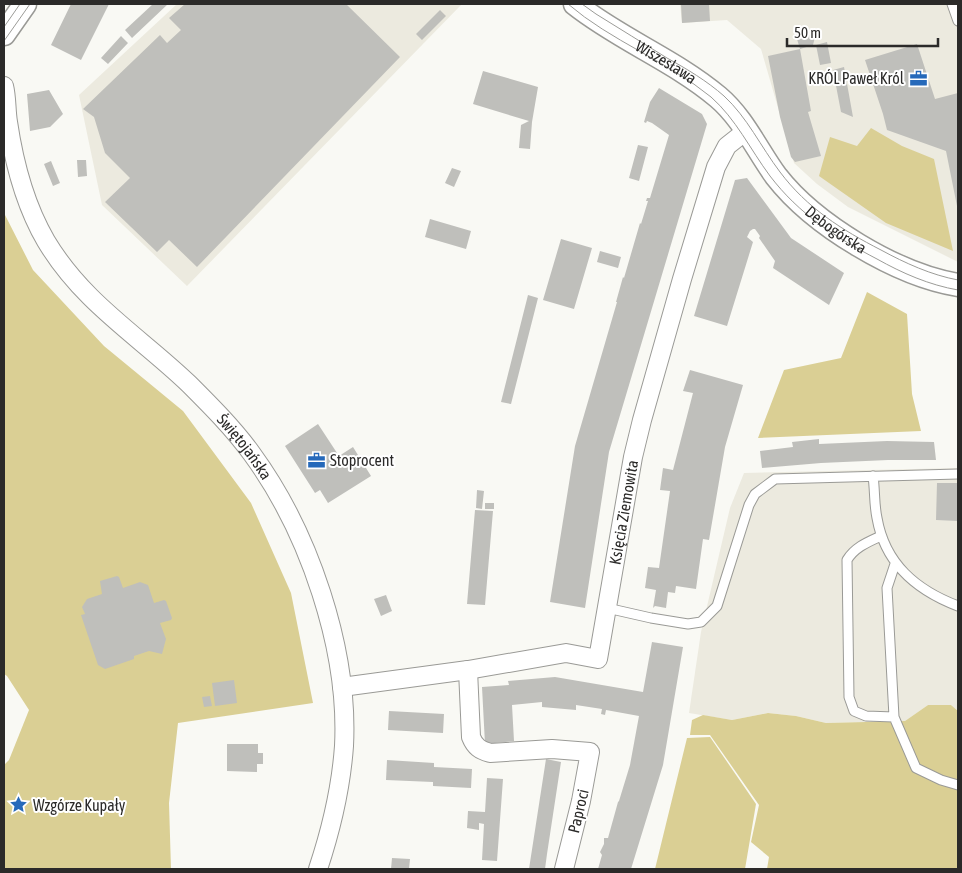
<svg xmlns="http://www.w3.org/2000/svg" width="962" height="873" font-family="'Asap Condensed',sans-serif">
<rect width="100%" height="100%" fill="#f9f9f4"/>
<!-- built -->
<path fill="#eceadf" d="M177 4H462L187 286 102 205 79 95Z
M680 4H958V262L848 207 817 184 794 163 761 49 727 20 682 23Z
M958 468V711L951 705H928L905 721 826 723 796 716 768 713 732 720 689 713 701 632 730 508 744 473Z"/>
<!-- green -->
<path fill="#dacf94" d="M871 128 902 146 934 159 953 251 886 223 819 176 830 137 857 146Z
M4 213 33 270 104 346 183 411 251 503 291 593 313 703 178 723 169 803 171 869H4V765L9 760 29 710 7 676 4 674Z
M867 292 907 314 912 394 921 431 758 438 784 370 841 358Z
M928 705H951L958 711V869H767L769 857 751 842 759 805 710 735H690L692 720 703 715 732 720 768 713 796 716 826 723 905 721Z
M710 737 756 804 745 869H655L687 738Z"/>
<!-- building -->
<path fill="#bfbfbb" d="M71 4H109L81 60 51 45Z
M153 4H168L132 38 125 30Z
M185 4H346L400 57 197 267 169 240 157 252 105 202 130 178 105 153 94 117 83 109 160 35 167 43 181 30 169 18Z
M681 4H709L710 21 682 23Z
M440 10 446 16 422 40 416 34Z
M816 33 813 45 800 49 797 39Z
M121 36 128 43 108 64 101 58Z
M827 42 831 63 820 65 816 45Z
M917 44 935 99 958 93V211L946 151 887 130 883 114 865 60Z
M800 49 811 111 808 112 821 156 795 162 791 157 780 117 768 56Z
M844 67 853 117 841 112 833 70Z
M483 71 538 87 532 122 530 149 519 148 521 125 529 121 473 104Z
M659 88 702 114 707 124 609 452 585 608 550 602 575 446 617 302H616L623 277 624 278 640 223 641 224 648 201H646L647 198H650L669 135 652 123 647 121 646 123 644 122 650 102Z
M49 90 63 114 50 127 30 131 27 94Z
M638 145 648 147 639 181 629 178Z
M77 160H86L87 176 78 177Z
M51 161 60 183 53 186 44 164Z
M452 168 461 171 454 187 445 183Z
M747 178 791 238 844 273 829 305 773 268 775 261 759 238 760 236 755 229H753L750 231 747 237 753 242 727 326 694 316 735 180Z
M430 219 471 231 466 249 425 237Z
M561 239 592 248 574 309 543 300Z
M600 251 621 257 618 268 597 262Z
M528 295 538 298 511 404 501 402Z
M690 370 743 385 725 447 709 540 703 539 696 589 676 586 675 593 668 592 666 608 655 606 653 608 656 590 645 588 648 567 659 568 670 491 660 490 663 468 673 470 693 393 683 391Z
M318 424 339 456 353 447 371 476 328 503 320 490 315 493 285 446Z
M819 439V444L887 441 934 442 936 460H888L821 463 762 468 760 451 793 447 792 442Z
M937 483H958V521L936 520Z
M477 490 484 491 482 509 476 508Z
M485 503H494V509H485Z
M475 510 493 511 485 605 467 604Z
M117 576 119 577 123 588 140 582 148 585 154 603 164 600 166 601 172 618 171 620 160 623 166 639 162 654 149 651 134 656V659L105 669 98 665 81 615 85 614 82 607 87 599 102 594 100 581Z
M386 595 392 611 381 616 374 599Z
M652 642 683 647 663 765 631 869H598L602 855 600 852 604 844V838H608L618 802 619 801 630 765 639 716 606 710 605 715 601 714 602 709 576 705V710L542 707V702L512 705 514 741 485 744 482 687 509 685 508 681 555 677 643 692Z
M234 680 237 703 215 706 212 683Z
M210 696 212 706 204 707 202 697Z
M389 711 444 714 443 733 388 730Z
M227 744H258V753H263V764H257V772L227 771Z
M546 759 561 762 547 854 545 869H529Z
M387 760 434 763V767L472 769 471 788 433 786V782L386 780Z
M487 778 503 779 497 861 482 860 484 824 479 823V830L467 828 468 811 485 812Z
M392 858 410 859 409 869H391Z"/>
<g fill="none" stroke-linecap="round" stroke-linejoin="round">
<defs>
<path id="service" d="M952 4 958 21
M873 476C875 490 874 504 877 518 885 564 916 590 958 606
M881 536C868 542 855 547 847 560L849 697 854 711 866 716 894 717
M895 564 887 588 894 717 916 768 941 780 958 785
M607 608 651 618 688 624 701 622 717 606 749 505 755 494 775 479 958 474"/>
<g id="minor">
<path id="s1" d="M4 86C7 98 6 110 8 122 14 163 25 205 46 241 83 303 139 336 189 384 211 406 234 429 252 454 309 532 349 649 344 746 341 788 331 830 318 869"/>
<path d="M468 670 471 737C475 747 480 750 490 753L552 749 590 752 581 801 564 869"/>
<path id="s2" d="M342 687 468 670 566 653 598 659 633 457 642 420 682 279 716 167 727 146 746 131"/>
</g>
<g id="tertiary">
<path id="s3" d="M575 4C619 39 674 60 718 97 743 118 757 150 776 176 814 225 897 275 958 285"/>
<path d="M4 34 25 4"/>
</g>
</defs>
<!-- service casing -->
<use href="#service" stroke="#9a9a96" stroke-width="11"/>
<!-- minor casing -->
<use href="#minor" stroke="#9a9a96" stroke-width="20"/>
<!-- tertiary casing -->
<use href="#tertiary" stroke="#9a9a96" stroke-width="25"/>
<!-- service -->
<use href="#service" stroke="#fff" stroke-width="9"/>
<!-- minor -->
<use href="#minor" stroke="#fff" stroke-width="18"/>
<!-- tertiary -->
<use href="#tertiary" stroke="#fff" stroke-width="22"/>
<!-- tram -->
<path stroke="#9c9c98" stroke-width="1" d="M568 4C611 41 667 61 711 97 736 119 750 149 770 176 799 214 835 237 877 259 902 273 929 285 958 290
M582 4 596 14C620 29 643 43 667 58 687 69 707 81 724 96 747 117 761 147 780 172 807 208 842 230 881 250 905 263 931 275 958 280
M4 27 20 4
M4 41 30 4"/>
</g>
<!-- icons -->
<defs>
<symbol id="office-bare" viewBox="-9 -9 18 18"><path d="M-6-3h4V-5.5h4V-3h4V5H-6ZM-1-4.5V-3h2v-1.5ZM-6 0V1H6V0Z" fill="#2669ba" stroke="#fff" stroke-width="2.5" paint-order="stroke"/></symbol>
<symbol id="sight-bare" viewBox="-9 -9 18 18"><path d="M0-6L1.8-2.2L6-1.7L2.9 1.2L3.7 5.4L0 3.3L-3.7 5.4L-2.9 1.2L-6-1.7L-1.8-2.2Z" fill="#2669ba" stroke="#fff" stroke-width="2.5" paint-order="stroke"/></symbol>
</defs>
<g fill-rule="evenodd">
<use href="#office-bare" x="906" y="66" width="25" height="25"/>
<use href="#office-bare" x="304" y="448" width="25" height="25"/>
<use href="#sight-bare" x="6" y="792" width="25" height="25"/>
</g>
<g text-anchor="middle" stroke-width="4" stroke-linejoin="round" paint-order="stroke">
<!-- street labels -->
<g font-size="16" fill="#2b2a29" stroke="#fff">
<text dy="6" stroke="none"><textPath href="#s3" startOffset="108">Wiszesława</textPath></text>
<text dy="6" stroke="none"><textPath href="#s3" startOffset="350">Dębogórska</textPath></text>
<text dy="6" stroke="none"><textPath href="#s1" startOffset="449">Świętojańska</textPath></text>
<text dy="6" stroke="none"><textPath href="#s2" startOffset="408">Księcia Ziemowita</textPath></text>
<text transform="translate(578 811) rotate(-77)" y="6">Paproci</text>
</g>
<!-- poi labels -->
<g font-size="16" fill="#2b2a29" stroke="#fff" text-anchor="start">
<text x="904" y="84" text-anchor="end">KRÓL Paweł Król</text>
<text x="330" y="466">Stoprocent</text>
<text x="33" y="811">Wzgórze Kupały</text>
</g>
</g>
<!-- border -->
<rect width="962" height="873" fill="none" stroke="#2b2a29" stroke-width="10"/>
<!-- scale -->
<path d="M787 38v8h151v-8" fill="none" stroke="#2b2a29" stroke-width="2.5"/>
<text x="794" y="38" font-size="15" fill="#2b2a29" stroke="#ffffff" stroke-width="4" paint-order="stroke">50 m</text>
</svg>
